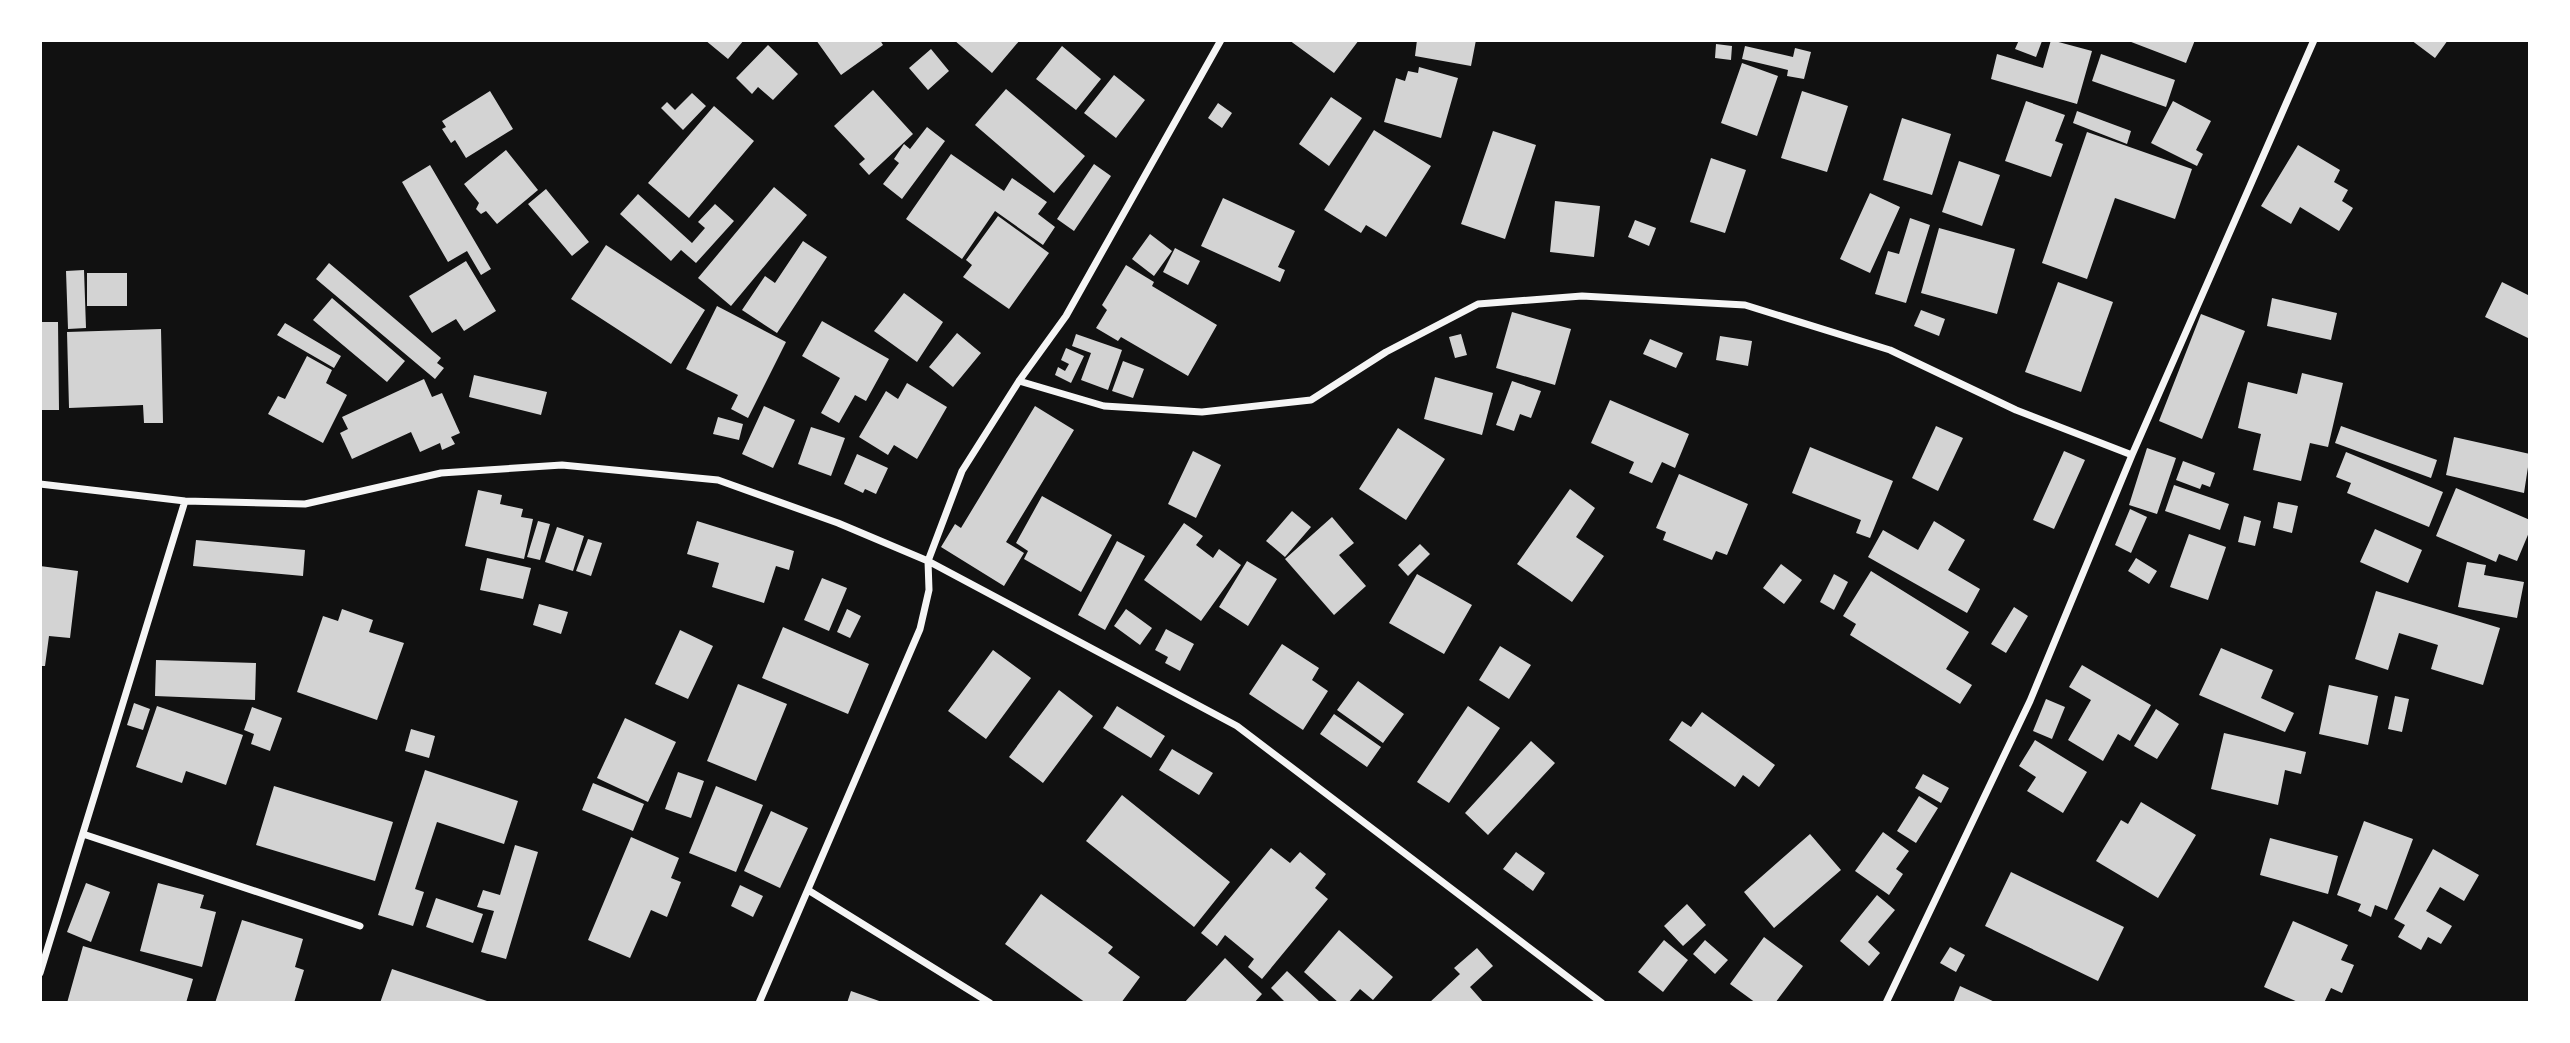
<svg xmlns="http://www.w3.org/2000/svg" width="2570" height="1043" font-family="'Alegreya Sans',sans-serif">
<rect width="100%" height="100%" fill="#111"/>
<!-- building -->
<path fill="#d3d3d3" d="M705 40H744L728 59Z
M816 40H880L883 45 841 75Z
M954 40H1020L992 73Z
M1289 40H1359L1334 73Z
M1417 40H1476L1471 66 1415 56Z
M2019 40 2042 41 2036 57 2015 49Z
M2051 40 2092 51 2077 104 1991 79 1997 54 2043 68Z
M2126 40H2195L2186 63Z
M2411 40H2448L2435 58Z
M1716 44 1732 46 1731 60 1715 58Z
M768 45 798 74 773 100 758 87 752 94 736 78Z
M1062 46 1101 79 1076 110 1036 79Z
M1745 46 1793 57 1795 48 1811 52 1804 79 1787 76 1788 70 1742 59Z
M931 49 949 71 928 90 909 68Z
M2101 54 2175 80 2166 107 2092 81Z
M1742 63 1778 76 1757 136 1721 123Z
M1419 67 1458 78 1441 138 1384 122 1396 78 1405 81 1408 71 1418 73Z
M1114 75 1145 100 1116 138 1084 113Z
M1006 89 1085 156 1054 193 975 125Z
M873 90 913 134 869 175 859 164 865 159 834 126Z
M490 91 513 129 466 158 455 140 451 143 442 129 446 127 442 121Z
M1802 91 1848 106 1827 172 1781 158Z
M692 93 706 106 683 130 661 108 667 102 675 110Z
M1331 97 1362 118 1329 166 1299 144Z
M2026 101 2065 115 2055 141 2063 144 2051 177 2005 161Z
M2173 101 2211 121 2196 150 2203 154 2197 166 2151 143Z
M1218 103 1232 113 1222 128 1208 118Z
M714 106 754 141 689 218 648 183Z
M2077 111 2131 131 2127 144 2073 123Z
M1902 118 1951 134 1932 195 1883 180Z
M927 127 945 141 902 199 883 184 899 163 894 159 904 144 910 149Z
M1374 130 1431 166 1386 237 1366 225 1361 233 1324 210Z
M1493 131 1536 145 1505 239 1461 224Z
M2087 132 2192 169 2175 219 2115 198 2087 279 2042 263Z
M2298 145 2340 170 2334 182 2348 190 2342 201 2353 208 2339 231 2300 207 2291 224 2261 206Z
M506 150 538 190 497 224 486 211 481 214 476 209 479 203 464 184Z
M951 154 1004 191 1012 178 1047 202 1038 214 1055 227 1043 245 995 211 962 259 906 219Z
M1711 158 1746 170 1725 233 1690 222Z
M1959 161 2000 175 1982 226 1942 212Z
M1094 164 1111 176 1074 231 1057 219Z
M430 165 491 269 481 275 467 251 448 262 402 182Z
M774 187 807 215 731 306 698 278Z
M546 189 589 242 572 256 528 204Z
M1870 193 1900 207 1870 273 1840 259Z
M638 194 692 243 705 228 698 222 715 204 734 221 696 263 681 250 671 261 620 214Z
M1223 198 1295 231 1278 267 1285 270 1280 282 1201 246Z
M1555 201 1600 206 1594 257 1550 252Z
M998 216 1049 253 1009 309 963 277 972 265 966 260Z
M1910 218 1930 225 1906 303 1875 294 1888 251 1899 254Z
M1635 220 1656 228 1649 246 1628 237Z
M1939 228 2015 249 1997 314 1921 293Z
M1150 234 1172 251 1154 276 1132 259Z
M803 241 827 257 777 333 742 310 765 276 775 283Z
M606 245 705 310 671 364 571 299Z
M1175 248 1200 261 1188 285 1163 272Z
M466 261 496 311 464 331 456 319 432 333 409 296Z
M329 263 441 358 437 363 444 368 435 379 316 279Z
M1126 265 1154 282 1152 286 1217 325 1188 376 1121 337 1118 341 1096 328 1107 310 1102 305Z
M84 270 86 328 68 329 66 271Z
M87 273H127V306H87Z
M2058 282 2113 302 2081 392 2025 372Z
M2502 282 2530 296V339L2485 317Z
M904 293 943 322 917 362 874 331Z
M332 298 405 361 387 382 313 320Z
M2272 298 2337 313 2331 340 2267 326Z
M717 306 786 342 748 418 731 409 738 395 686 369Z
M1921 310 1945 319 1939 336 1914 326Z
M1512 312 1571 329 1555 385 1496 368Z
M2201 314 2245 331 2202 439 2159 421Z
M822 321 889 359 866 401 855 395 839 423 821 413 840 378 802 356Z
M40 322H58L59 410H40Z
M285 323 341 356 334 368 277 335Z
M161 329 163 423H144L143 405 69 408 67 332Z
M957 333 981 353 953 387 929 367Z
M1076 334 1122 350 1108 390 1081 380 1091 353 1072 346Z
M1461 334 1467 355 1455 358 1449 337Z
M1720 336 1752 341 1748 366 1716 360Z
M1650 339 1683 353 1676 368 1643 354Z
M1066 348 1084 356 1071 383 1055 375 1058 367 1065 371 1069 364 1061 360Z
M307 356 332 370 326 383 347 395 323 443 268 414 278 396 285 399Z
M1123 361 1144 369 1133 398 1112 391Z
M2302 373 2343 383 2328 447 2310 443 2301 481 2253 470 2261 434 2238 428 2248 382 2297 394Z
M474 375 547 392 541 415 469 397Z
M1435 377 1493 393 1482 435 1424 419Z
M424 379 432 397 442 393 460 433 451 437 455 444 442 450 440 443 420 452 411 432 352 459 340 433 348 429 342 417Z
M1512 381 1541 391 1531 418 1520 414 1514 431 1496 425Z
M907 383 947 407 917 459 894 445 888 455 859 437 886 391 898 399Z
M1610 400 1689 434 1675 468 1662 462 1652 483 1629 473 1634 462 1591 443Z
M764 406 795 420 773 468 742 454Z
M1035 406 1074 430 1006 542 1024 553 1004 586 941 547 955 524 961 528Z
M718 417 743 424 739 440 713 434Z
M1936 426 1963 438 1938 491 1912 478Z
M2341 426 2437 460 2431 478 2335 443Z
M811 427 845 438 831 476 798 464Z
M1398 428 1445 459 1406 520 1359 489Z
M2454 437 2530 454 2524 493 2446 475Z
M1810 447 1893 481 1870 538 1856 533 1861 520 1792 493Z
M2147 448 2176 458 2157 514 2129 505Z
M1193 451 1221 465 1196 518 1168 504Z
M2064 451 2085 460 2054 529 2033 520Z
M2346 452 2443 492 2429 527 2347 493 2351 483 2336 477Z
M857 454 888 468 876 494 865 489 863 493 844 484Z
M2183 461 2215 473 2210 487 2202 484 2200 489 2176 480Z
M1679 474 1748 504 1727 555 1716 551 1712 560 1663 540 1666 532 1656 528Z
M2174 485 2229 504 2220 530 2165 511Z
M2456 488 2530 520V530L2517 561 2499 554 2496 562 2436 536Z
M1570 489 1595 508 1576 537 1604 556 1572 602 1517 564Z
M478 490 502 495 500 504 523 509 521 517 533 519 524 559 465 546Z
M1042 496 1112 535 1081 592 1024 559 1028 551 1016 543Z
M2278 502 2298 506 2292 533 2273 528Z
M2130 509 2147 517 2131 553 2115 545Z
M1292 511 1311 527 1285 557 1266 541Z
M2244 516 2261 521 2255 546 2238 542Z
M1332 517 1354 543 1339 555 1366 586 1334 615 1285 559Z
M538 521 550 524 540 560 527 557Z
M697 521 794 551 789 570 776 566 764 603 712 587 719 563 687 554Z
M1934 521 1965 540 1948 570 1980 589 1967 613 1868 557 1883 530 1918 550Z
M1184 523 1203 536 1196 545 1213 558 1219 549 1241 565 1201 621 1144 580Z
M557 527 584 536 573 571 545 562Z
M2375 529 2422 550 2408 583 2360 562Z
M2189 534 2226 547 2208 600 2170 587Z
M588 539 602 543 591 576 576 571Z
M196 540 305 550 303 576 193 566Z
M1117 541 1145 556 1105 630 1078 615Z
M1420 544 1430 554 1408 576 1398 565Z
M487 558 531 568 523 599 480 590Z
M2136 558 2157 571 2149 584 2128 571Z
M1247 561 1277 579 1248 626 1219 607Z
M2467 562 2486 565 2484 575 2524 582 2517 618 2458 607Z
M1781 564 1802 580 1784 604 1763 588Z
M40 566 78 571 70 638 49 636 45 666H40Z
M1871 571 1969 632 1946 669 1972 685 1960 704 1850 635 1856 624 1843 616Z
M1417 574 1472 605 1444 654 1389 623Z
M1834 574 1848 582 1834 610 1820 602Z
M822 578 847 588 829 631 804 620Z
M2376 591 2500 628 2483 685 2431 669 2438 645 2399 633 2388 670 2355 659Z
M539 604 568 612 561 634 533 625Z
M2014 607 2028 616 2006 653 1991 644Z
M342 609 373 620 369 632 404 643 377 720 297 692 323 616 338 621Z
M847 609 861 616 850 638 837 632Z
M1126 609 1152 628 1140 645 1114 626Z
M783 627 869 664 848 714 762 678Z
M1166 629 1194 644 1180 671 1165 663 1168 657 1155 650Z
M680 630 713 646 688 699 655 684Z
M1282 644 1319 668 1312 680 1328 691 1303 730 1249 694Z
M1500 646 1531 665 1509 699 1479 680Z
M2221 648 2273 670 2261 698 2294 713 2285 732 2199 695Z
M993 650 1031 678 986 739 948 711Z
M156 660 256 663 255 700 155 696Z
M2082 665 2151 705 2130 741 2118 734 2103 761 2068 740 2091 700 2069 687Z
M1358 681 1404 714 1383 743 1337 710Z
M738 684 787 704 756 781 707 761Z
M2329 685 2378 696 2368 745 2319 734Z
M1059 690 1093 716 1043 783 1009 757Z
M2395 696 2409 699 2402 732 2388 729Z
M2046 699 2065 707 2052 739 2033 731Z
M134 703 150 709 143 730 127 725Z
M157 706 243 735 226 785 186 771 182 783 136 767Z
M1117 706 1165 736 1151 758 1103 728Z
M1468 706 1500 728 1449 803 1417 782Z
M252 707 282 718 270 751 251 744 254 734 244 730Z
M2156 709 2179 724 2157 759 2134 746Z
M1702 712 1775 765 1759 787 1743 775 1735 787 1669 740 1682 721 1691 727Z
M1334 714 1381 747 1367 767 1320 734Z
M625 718 676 742 648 802 597 778Z
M411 729 435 736 429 758 405 751Z
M2224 733 2306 752 2301 774 2285 770 2278 805 2211 789Z
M2035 740 2087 772 2063 813 2027 791 2036 777 2019 766Z
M1531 741 1555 763 1488 835 1465 813Z
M1172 749 1213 773 1199 795 1159 770Z
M425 770 518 801 504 844 437 822 415 889 424 892 413 926 378 915Z
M678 772 704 781 691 818 665 809Z
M1923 774 1949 788 1941 803 1915 788Z
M593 783 644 804 633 831 582 810Z
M274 786 393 822 375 881 256 845Z
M716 786 763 805 736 872 689 853Z
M1122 795 1230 882 1194 927 1086 841Z
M1919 796 1938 808 1916 843 1897 831Z
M2141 802 2196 835 2158 898 2096 861 2121 820 2128 824Z
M771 811 808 828 780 888 744 871Z
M2364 821 2413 839 2387 910 2375 905 2371 917 2358 911 2361 904 2337 895Z
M1883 832 1909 851 1896 869 1903 874 1889 895 1855 871Z
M1810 834 1841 870 1774 928 1744 892Z
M631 837 679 858 671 878 681 882 667 917 651 910 630 958 588 940Z
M2270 838 2338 856 2328 894 2260 875Z
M515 845 538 852 506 959 481 952 494 911 477 907 483 890 500 895Z
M1271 848 1290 863 1300 852 1326 874 1315 888 1328 899 1262 979 1248 967 1254 959 1225 935 1217 946 1201 933Z
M2433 849 2479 875 2464 901 2440 887 2426 911 2452 926 2441 944 2428 937 2421 950 2398 937 2405 925 2394 919Z
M1516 852 1545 873 1533 891 1503 869Z
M2011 872 2124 927 2098 981 1985 926Z
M86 883 110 892 91 942 67 932Z
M158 883 204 895 200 908 216 912 202 967 140 951Z
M740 885 763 896 753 917 731 906Z
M1041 894 1113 947 1108 953 1140 977 1121 1003H1086L1005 944Z
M1877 895 1895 910 1868 942 1880 953 1869 966 1840 941Z
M436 898 483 914 473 943 426 927Z
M1687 904 1706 925 1683 946 1664 926Z
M242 920 303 939 295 967 304 970 294 1003H215Z
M2293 921 2348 945 2341 960 2354 965 2342 993 2331 988 2324 1003H2300L2264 987Z
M1339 930 1393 977 1373 1000 1360 989 1348 1003H1339L1304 972Z
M1764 937 1803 966 1775 1003H1756L1730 984Z
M1664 940 1688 960 1663 992 1638 972Z
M1705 940 1728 960 1715 974 1693 954Z
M83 946 193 979 186 1003H67Z
M1950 947 1965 955 1956 972 1940 963Z
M1477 948 1493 966 1470 987 1484 1003H1429L1460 974 1454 968Z
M1225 958 1262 994 1254 1003H1184Z
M392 969 490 1002V1003H380Z
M1287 971 1321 1003H1286L1271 988Z
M1960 986 1997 1003H1953Z
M851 991 882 1002 881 1003H847Z"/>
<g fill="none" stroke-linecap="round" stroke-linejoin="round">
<!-- minor -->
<path stroke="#f5f5f5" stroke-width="7" d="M1019 381 1104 406 1202 412 1311 400 1386 352 1478 304 1582 296 1745 305 1890 350 2016 410 2132 455
M40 484 185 501 305 504 441 473 562 465 718 480 838 523 928 561 1237 726 1602 1003
M83 834 360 926
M808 890 990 1003
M40 973 185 501
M759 1003 920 629 929 590 928 561 962 471 1019 381 1066 316 1221 40
M1886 1003 2030 701 2132 455 2314 40"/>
</g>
<!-- border -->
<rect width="2570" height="1043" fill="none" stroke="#ffffff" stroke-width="84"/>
</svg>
